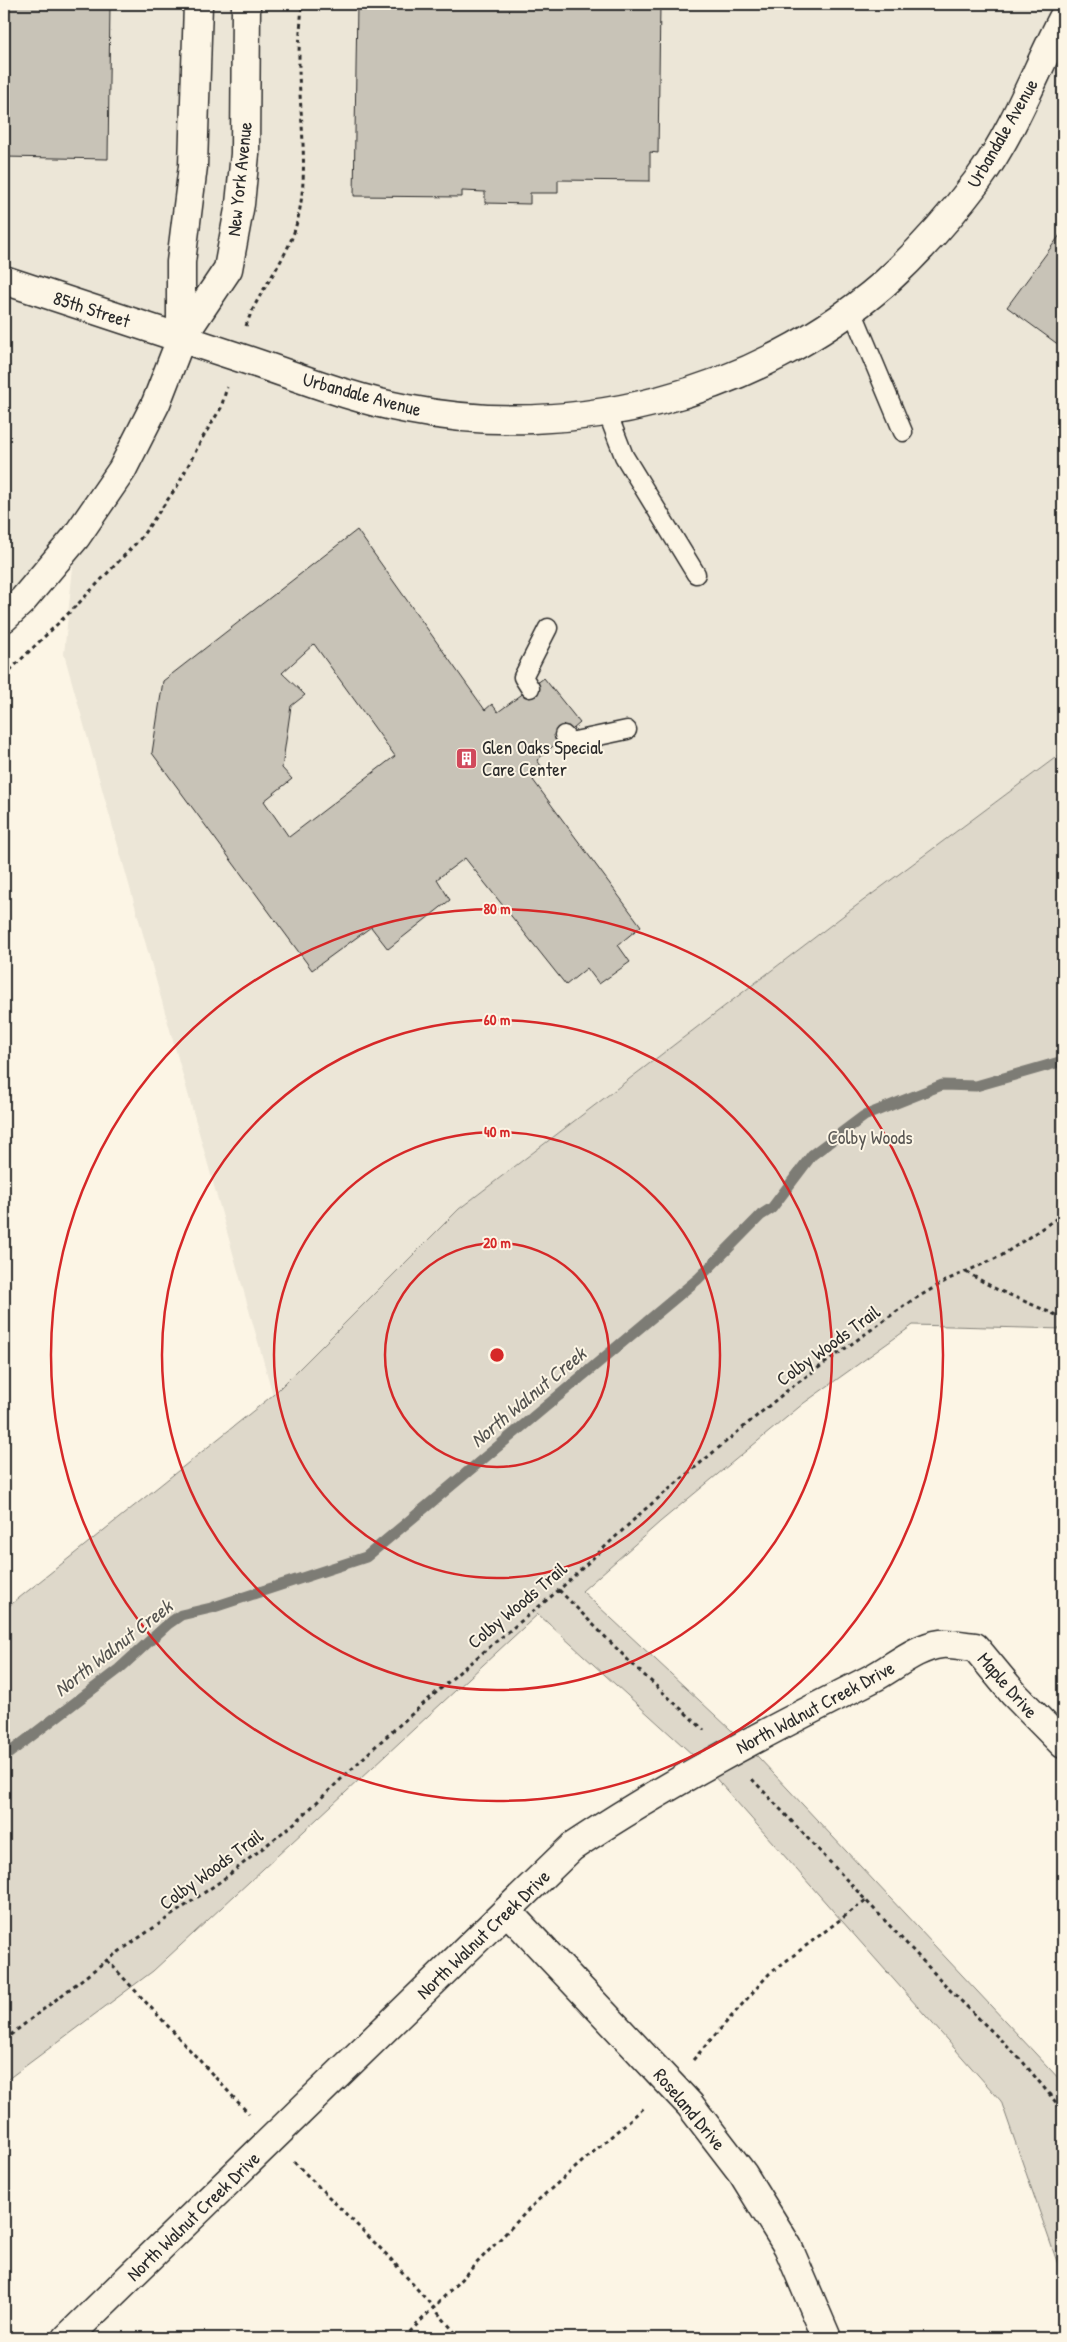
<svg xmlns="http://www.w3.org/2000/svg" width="1067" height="2342" font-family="'Patrick Hand',sans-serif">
<rect width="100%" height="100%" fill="#fcf5e5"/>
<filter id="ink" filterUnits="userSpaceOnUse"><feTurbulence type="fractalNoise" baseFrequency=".02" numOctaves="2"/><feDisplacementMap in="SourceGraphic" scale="10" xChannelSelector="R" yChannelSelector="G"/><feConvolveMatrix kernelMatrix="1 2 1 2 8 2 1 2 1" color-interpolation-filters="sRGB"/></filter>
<g filter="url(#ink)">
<!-- built -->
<path fill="#ece6d7" d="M4 4H1063V752L848 912 459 1209 273 1395 64 654 76 538 4 618Z"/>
<!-- green -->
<path fill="#ded8ca" stroke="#84827a" d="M1063 752V1329L913 1325 804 1403 660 1522 582 1591 745 1743 1063 2083V2279L1001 2101 705 1766 538 1614 153 1971 4 2082V1610L273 1395 459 1209 848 912Z"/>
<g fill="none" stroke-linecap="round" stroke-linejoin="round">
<!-- stream -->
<path stroke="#7d7b74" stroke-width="11" d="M4 1757 119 1669 168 1624 181 1615 211 1608 366 1557 698 1279 761 1215 772 1208 812 1155 864 1116 942 1085 976 1086 1063 1061"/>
</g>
<!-- building -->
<path fill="#c8c3b7" stroke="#2b2b2b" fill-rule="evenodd" d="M4 4H110L108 159 4 157Z
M357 4H660L658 153 650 152V181L558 180V193H530V204L485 203V192L462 191V197L354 196Z
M1063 231V348L1007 307Z
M357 530 485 710 492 704 498 712 544 678 580 723 537 760 543 769 533 780 641 926 618 945 630 962 599 984 587 968 566 985 465 858 437 879 450 900 388 949 371 927 312 970 152 753 163 681ZM314 644 395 756 289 837 264 801 292 779 282 768 291 706 305 695 282 673Z"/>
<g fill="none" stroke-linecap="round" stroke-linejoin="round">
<defs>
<path id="service" d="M851 308 903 432
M607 412 624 456 696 574
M530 688 523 677 548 628
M564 735 570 742 627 730"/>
<path id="minor" d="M4 280C86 307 168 334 250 361 301 378 353 399 407 409 573 442 756 395 885 283 919 252 950 217 978 180 1014 131 1035 72 1063 18
M181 339V262L193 166 198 4
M4 618 23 600 76 537 122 470 156 403 181 339 228 269 240 204 245 154 246 4
M507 1911 690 2105 743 2174 788 2247 827 2338
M67 2338 572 1847C668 1783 770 1730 873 1678 894 1667 916 1647 941 1644 951 1643 964 1646 975 1647L1014 1694 1063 1744"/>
</defs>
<!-- service casing -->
<use href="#service" stroke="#2b2b2b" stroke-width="21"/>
<!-- minor casing -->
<use href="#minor" stroke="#2b2b2b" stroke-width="31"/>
<!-- path -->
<path stroke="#2b2b2b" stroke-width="3" stroke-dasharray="4 4" stroke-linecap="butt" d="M246 326C257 293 281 268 293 235 313 179 298 115 299 57 299 39 301 21 302 4
M4 676 79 603 140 539 178 485 203 437 221 408 227 387
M966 1272 996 1289 1063 1318
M559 1590 631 1663 704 1730
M752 1779 951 1991 1023 2062 1063 2111
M107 1960 249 2114
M4 2040 107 1960 221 1881 297 1821 378 1744 464 1668 559 1590 643 1511 789 1389 911 1301 949 1279 1001 1256 1063 1214
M693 2060 769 1974 866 1900
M294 2162 389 2257 460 2338
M404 2338 536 2202 646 2106"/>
<!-- service -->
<use href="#service" stroke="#fcf5e5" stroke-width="18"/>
<!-- minor -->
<use href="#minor" stroke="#fcf5e5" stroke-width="28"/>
</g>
</g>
<!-- distance rings -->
<g fill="none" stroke="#d62828" stroke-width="2.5">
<circle cx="497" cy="1355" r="112"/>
<circle cx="497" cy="1355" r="223"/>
<circle cx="497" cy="1355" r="335"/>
<circle cx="497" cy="1355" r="446"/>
</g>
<!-- icons -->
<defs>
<symbol id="building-square" viewBox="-11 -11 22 22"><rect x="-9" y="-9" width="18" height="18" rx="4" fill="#d1495b" stroke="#fcf5e5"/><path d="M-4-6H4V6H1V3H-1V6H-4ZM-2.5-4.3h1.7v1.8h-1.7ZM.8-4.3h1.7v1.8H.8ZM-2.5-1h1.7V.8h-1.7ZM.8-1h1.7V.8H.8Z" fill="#fff"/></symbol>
</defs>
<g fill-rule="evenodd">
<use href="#building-square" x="454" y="746" width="25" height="25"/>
</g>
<g text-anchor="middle" stroke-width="4" stroke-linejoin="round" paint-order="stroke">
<!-- street labels -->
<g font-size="19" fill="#2b2b2b" stroke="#fcf5e5">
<text transform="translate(1002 133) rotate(-60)" y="7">Urbandale Avenue</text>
<text transform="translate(239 179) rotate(-84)" y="7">New York Avenue</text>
<text transform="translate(92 309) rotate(18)" y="7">85th Street</text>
<text transform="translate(362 394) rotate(15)" y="7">Urbandale Avenue</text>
<text transform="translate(828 1345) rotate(-36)" y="7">Colby Woods Trail</text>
<text transform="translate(517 1605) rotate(-40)" y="7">Colby Woods Trail</text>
<text transform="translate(1008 1685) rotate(49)" y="7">Maple Drive</text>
<text transform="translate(815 1707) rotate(-28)" y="7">North Walnut Creek Drive</text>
<text transform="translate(211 1869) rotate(-36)" y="7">Colby Woods Trail</text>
<text transform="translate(483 1934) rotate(-44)" y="7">North Walnut Creek Drive</text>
<text transform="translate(690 2109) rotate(50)" y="7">Roseland Drive</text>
<text transform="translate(193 2216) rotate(-44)" y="7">North Walnut Creek Drive</text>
</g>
<!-- poi labels -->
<g font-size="19" fill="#2b2b2b" stroke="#fcf5e5" text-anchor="start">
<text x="482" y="754">Glen Oaks Special<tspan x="482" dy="22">Care Center</tspan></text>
</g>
<!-- park labels -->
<g font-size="19" fill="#585653" stroke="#fcf5e5">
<text x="870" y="1144">Colby Woods</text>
</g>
<!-- water labels -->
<g font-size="20" font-style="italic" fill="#545350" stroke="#fcf5e5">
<text transform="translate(528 1397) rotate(-40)" y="7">North Walnut Creek</text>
<text transform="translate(113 1648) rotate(-38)" y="7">North Walnut Creek</text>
</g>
</g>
<circle cx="497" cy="1355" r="8" fill="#d62828" stroke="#fcf5e5" stroke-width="2.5"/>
<g font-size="15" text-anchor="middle" font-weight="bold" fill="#d62828" stroke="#fcf5e5" stroke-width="4" stroke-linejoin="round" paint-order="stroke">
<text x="497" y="914">80 m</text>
<text x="497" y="1025">60 m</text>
<text x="497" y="1137">40 m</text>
<text x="497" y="1248">20 m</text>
</g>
<!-- margin -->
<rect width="1067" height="2342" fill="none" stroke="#fcf5e5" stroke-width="20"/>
<rect x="10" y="10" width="1047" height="2322" fill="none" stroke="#2b2b2b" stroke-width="2" filter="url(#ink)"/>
</svg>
